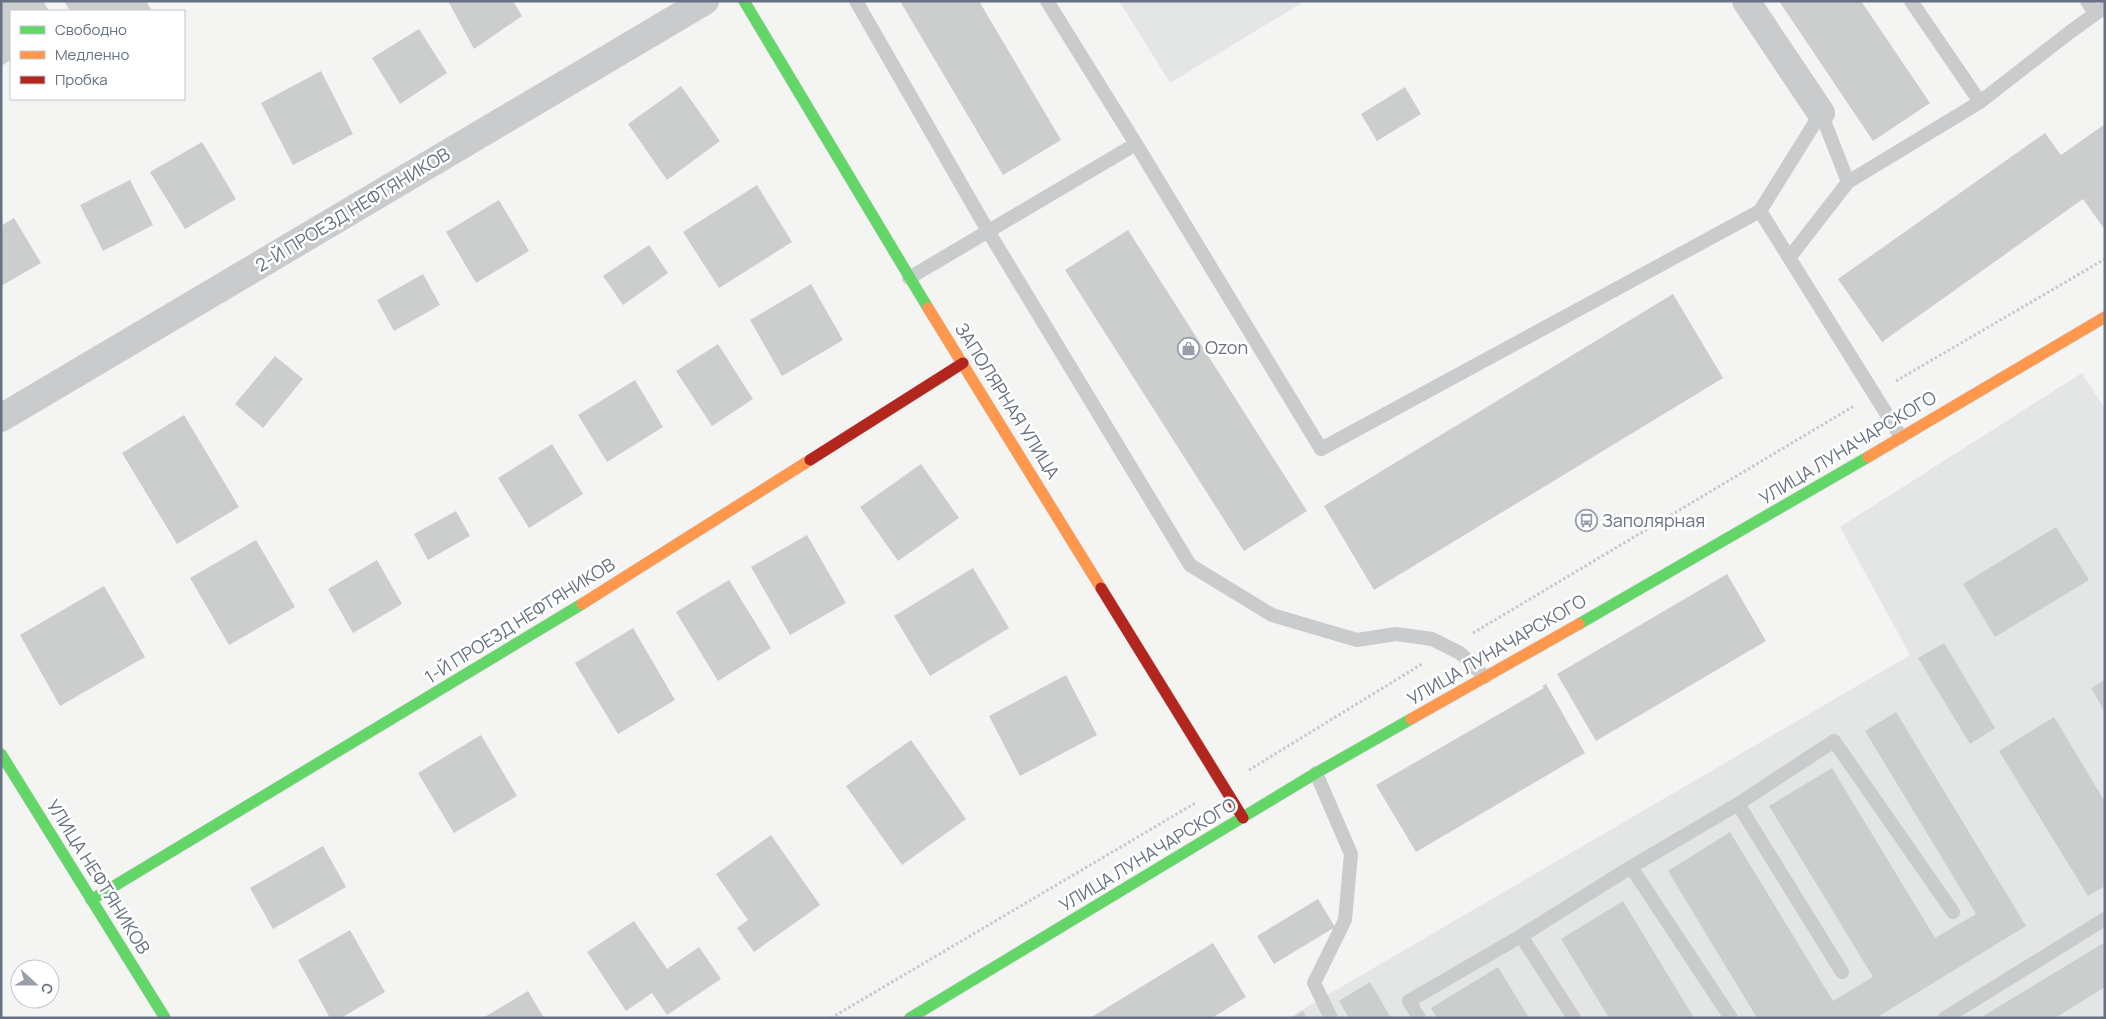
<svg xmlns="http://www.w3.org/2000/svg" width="2106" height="1019" font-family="Manrope,sans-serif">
<rect width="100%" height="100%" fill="#f4f5f3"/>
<!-- built -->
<path fill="#e4e6e6" d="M1119 1H1305L1170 83Z
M2082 373 2105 409V1018H1288L1910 655 1840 527Z"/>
<!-- building -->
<path fill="#cccece" d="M1 1H43L49 11H11V60L1 66Z
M64 1H146L151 9 147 11H70Z
M448 1H513L522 16 474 49Z
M900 1H979L1061 140 1003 175Z
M1779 1H1861L1930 103 1873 141Z
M419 29 447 73 400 104 372 58Z
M321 71 353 134 293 165 261 103Z
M681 86 720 141 667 180 628 124Z
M1405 87 1421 114 1377 141 1361 114Z
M2105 124V230L2083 199 1882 342 1838 279 2045 133 2061 155Z
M202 142 236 199 185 229 150 172Z
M130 180 153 225 103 251 80 205Z
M757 185 792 242 719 288 683 232Z
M499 200 529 251 476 283 446 232Z
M14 218 41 263 1 286V226Z
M1128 230 1307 511 1244 551 1065 270Z
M649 245 668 273 623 305 603 276Z
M423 274 440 305 394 331 377 300Z
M811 284 843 340 782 376 750 320Z
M1673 294 1723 378 1374 590 1324 506Z
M718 344 753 399 712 426 676 371Z
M275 356 303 379 263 428 235 404Z
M635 380 663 427 607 462 578 415Z
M184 415 239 507 177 544 122 453Z
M552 444 583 494 529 528 498 478Z
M921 464 959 518 898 561 860 507Z
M456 511 470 536 428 560 414 534Z
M2056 527 2089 580 1995 637 1963 584Z
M807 535 846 603 790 635 751 567Z
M256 540 295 607 229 645 190 578Z
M377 560 402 604 353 633 328 589Z
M973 568 1009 628 930 676 894 616Z
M1727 574 1766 641 1596 741 1557 674Z
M729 580 771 648 718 681 676 612Z
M104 586 145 657 60 706 20 635Z
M633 628 675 700 618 734 575 663Z
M1944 643 1995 728 1970 744 1918 658Z
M1066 675 1097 735 1020 776 989 716Z
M2105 680V712L2091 688Z
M1546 684 1585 753 1416 852 1376 785 1544 688 1542 686Z
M1896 712 2026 926 1876 1018H1757L1668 871 1730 832 1833 1001 1873 977 1769 806 1832 768 1935 938 1976 914 1865 731Z
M2054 717 2105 802V886L2088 896 1999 751Z
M481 735 517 796 454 833 418 773Z
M911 740 966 819 902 865 846 786Z
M771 835 820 905 754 952 737 928 748 920 716 874Z
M323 846 346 887 273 929 250 888Z
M1318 899 1335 927 1274 964 1257 936Z
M1623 901 1694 1018H1609L1561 939Z
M634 921 667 969 699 947 721 979 667 1015 652 993 626 1011 587 952Z
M350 930 385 992 341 1018H330L298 960Z
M2105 942V987L2055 1018H1980Z
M1213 943 1246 997 1212 1018H1090Z
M1498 967 1529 1018H1437L1431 1008Z
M1370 982 1391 1018H1349L1339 1001Z
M528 991 544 1018H483Z
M1303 1011 1307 1018H1292Z"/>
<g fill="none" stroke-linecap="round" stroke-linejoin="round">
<defs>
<path id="fast" d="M744 1 928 308
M1579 624 1868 457
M1 754 165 1018
M91 900 582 604
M910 1018 1316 773 1411 719"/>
<path id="slow" d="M928 308 1101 588
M1868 457 2105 317
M582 604 810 460
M1411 719 1579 624"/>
<path id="jam" d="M810 460 963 363
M1101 588 1243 818"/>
</defs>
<!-- fast casing -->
<use href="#fast" stroke="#d0d1d1" stroke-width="12"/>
<!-- slow casing -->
<use href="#slow" stroke="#d0d1d1" stroke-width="12"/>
<!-- jam casing -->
<use href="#jam" stroke="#d0d1d1" stroke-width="12"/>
<!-- path -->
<path stroke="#c8c9c9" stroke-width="3" stroke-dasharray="2.5 2.5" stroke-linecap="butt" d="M1896 381 2105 259
M1473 633 1854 406
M1249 770 1422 664
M831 1018 1197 802"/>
<!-- lane -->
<path stroke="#cacbcd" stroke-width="14" d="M856 1 988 231 1190 565 1272 615 1357 640 1396 634 1432 639 1460 653 1485 677
M1911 1 1980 102
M2087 1 2095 13
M1821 113 1848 182 1980 102 2070 32 2105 7
M1821 113 1760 211 1901 437
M1136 144 1321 449 1760 211
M1789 258 1848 182
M909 278 1136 144 1047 1
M1316 773 1351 854 1345 920 1314 983 1331 1018
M1738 804 1842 972
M1631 867 1731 1018
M1521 936 1574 1018
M1419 1018 1409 1001 1521 936 1631 867 1738 804 1834 741 1953 912
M1945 1018 2105 919"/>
<!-- street -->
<path stroke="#cacbcd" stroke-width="28" d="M1746 1 1821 113
M1 418 705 1"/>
<!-- fast -->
<use href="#fast" stroke="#63d668" stroke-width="11"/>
<!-- slow -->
<use href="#slow" stroke="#ff974d" stroke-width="11"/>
<!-- jam -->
<use href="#jam" stroke="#b3261e" stroke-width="11"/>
</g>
<!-- icons -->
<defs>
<symbol id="shop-ring" viewBox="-11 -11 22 22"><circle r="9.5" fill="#fff" stroke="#989faa" stroke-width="1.5"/><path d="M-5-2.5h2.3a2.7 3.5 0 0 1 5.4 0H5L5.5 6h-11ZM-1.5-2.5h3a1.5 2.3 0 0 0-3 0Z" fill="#989faa"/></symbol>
<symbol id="bus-ring" viewBox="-11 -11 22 22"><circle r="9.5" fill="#fff" stroke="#989faa" stroke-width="1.5"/><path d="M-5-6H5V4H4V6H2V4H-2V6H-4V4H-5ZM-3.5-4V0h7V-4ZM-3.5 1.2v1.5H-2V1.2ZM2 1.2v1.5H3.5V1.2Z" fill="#989faa"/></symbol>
</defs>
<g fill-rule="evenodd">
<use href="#shop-ring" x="1176" y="336" width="25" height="25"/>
<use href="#bus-ring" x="1574" y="508" width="25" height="25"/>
</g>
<g text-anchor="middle" stroke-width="5" stroke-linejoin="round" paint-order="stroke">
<!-- street labels -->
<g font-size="18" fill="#667182" stroke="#fff">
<text transform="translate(353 210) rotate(-31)" y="6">2-Й ПРОЕЗД НЕФТЯНИКОВ</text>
<text transform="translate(1007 401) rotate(58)" y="6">ЗАПОЛЯРНАЯ УЛИЦА</text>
<text transform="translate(1848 448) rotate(-31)" y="6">УЛИЦА ЛУНАЧАРСКОГО</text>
<text transform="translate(520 621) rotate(-32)" y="6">1-Й ПРОЕЗД НЕФТЯНИКОВ</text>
<text transform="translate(1497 650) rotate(-30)" y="6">УЛИЦА ЛУНАЧАРСКОГО</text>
<text transform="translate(1148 855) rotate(-31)" y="6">УЛИЦА ЛУНАЧАРСКОГО</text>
<text transform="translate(98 877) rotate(58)" y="6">УЛИЦА НЕФТЯНИКОВ</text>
</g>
<!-- poi labels -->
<g font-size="18" fill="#667182" stroke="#fff" text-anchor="start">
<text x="1205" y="354">Ozon</text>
<text x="1602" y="527">Заполярная</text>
</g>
</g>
<!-- border -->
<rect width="2106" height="1019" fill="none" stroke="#667182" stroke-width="5"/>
<!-- legend -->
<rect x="10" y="10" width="175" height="90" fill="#ffffff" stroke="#c2c6cd"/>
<rect x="20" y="26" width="25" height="8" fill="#63d668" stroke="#c2c6cd"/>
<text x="55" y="35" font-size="15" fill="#667182">Свободно</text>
<rect x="20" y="51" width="25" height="8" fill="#ff974d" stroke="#c2c6cd"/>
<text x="55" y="60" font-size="15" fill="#667182">Медленно</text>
<rect x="20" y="76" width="25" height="8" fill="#b3261e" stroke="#c2c6cd"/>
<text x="55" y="85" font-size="15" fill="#667182">Пробка</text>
<!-- north arrow -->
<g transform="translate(35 984) rotate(111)"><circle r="24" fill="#ffffff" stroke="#c2c6cd"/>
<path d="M0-4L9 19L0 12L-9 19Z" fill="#989faa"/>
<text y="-8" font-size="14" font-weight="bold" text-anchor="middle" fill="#667182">С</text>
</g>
</svg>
